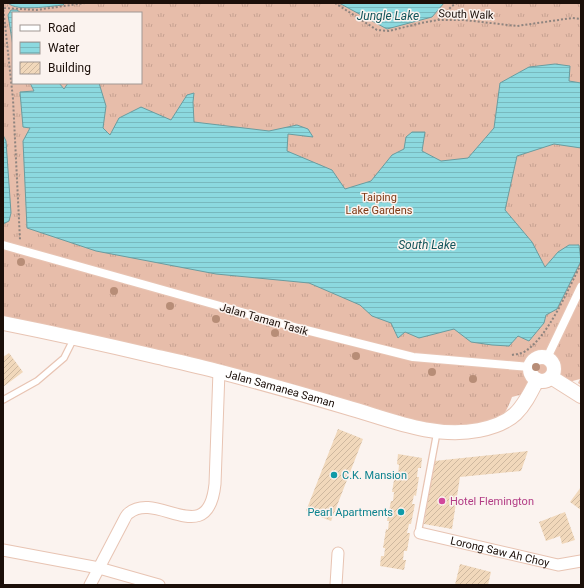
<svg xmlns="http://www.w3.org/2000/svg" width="584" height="588" font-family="Roboto,sans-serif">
<defs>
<pattern id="grass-tufts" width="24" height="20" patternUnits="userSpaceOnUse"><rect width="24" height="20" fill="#e7bdaa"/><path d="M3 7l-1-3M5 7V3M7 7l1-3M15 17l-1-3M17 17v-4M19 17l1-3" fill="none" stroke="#c6a191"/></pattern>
<pattern id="water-rules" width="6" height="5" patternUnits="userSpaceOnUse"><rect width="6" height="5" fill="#8cd9df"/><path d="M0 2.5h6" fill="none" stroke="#78b9be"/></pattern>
<pattern id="building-hatch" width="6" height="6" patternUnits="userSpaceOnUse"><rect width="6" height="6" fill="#f1d8bb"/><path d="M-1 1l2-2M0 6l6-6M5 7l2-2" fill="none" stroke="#ceb89f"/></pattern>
</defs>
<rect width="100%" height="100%" fill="#fbf3ef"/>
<!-- grass -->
<path fill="url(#grass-tufts)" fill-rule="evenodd" d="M3 3H581V385L578 383 580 379 512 397C509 405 506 413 499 418 485 428 458 427 441 429L3 318ZM13 13H141V83H13Z"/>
<!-- water -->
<path fill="url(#water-rules)" stroke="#6a9c9f" d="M8 3H65L63 5C51 6 17 12 8 3Z
M339 3H444L432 17 387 29Z
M11 10H17L21 13H13V46L8 15Z
M555 64 570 66 569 81 581 83V148L554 144 517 156 505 210 532 242 545 267 558 252 569 245H579L581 261 557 309 546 315 544 323 529 341 518 336 509 346 492 345 471 342 454 329 419 338 405 332 398 338 391 323 372 316 360 305 309 283 216 274 96 251 27 228 23 141 30 128 23 127 20 92 34 91 30 83H59L64 89 68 83H99L106 106 103 128 110 135 119 118 141 107 171 120 187 95 194 93 193 102 194 122 269 131 297 125 308 129 313 137 288 134 287 151 332 170 345 189 371 181 392 155 404 149 406 137 412 132H425L422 151 441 161 468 158 494 128 500 83 529 67Z
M3 135 6 141 11 213 9 221 3 224Z"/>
<!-- building -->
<path fill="url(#building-hatch)" d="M9 353 23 372 3 387V357Z
M338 429 363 439 331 521 306 511Z
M528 451 521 471 460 477 452 529 424 524 434 461Z
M398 454 422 458 421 468H418L417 477H419L416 496 414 495 412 504H415L411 524H409L407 533H410L407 551H404L403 560H406L404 570 380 566 381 556H384L385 548H383L386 529 388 530 389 521H387L391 501H393L394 492H392L395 474H398L399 465 397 464Z
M581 487V510L570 502Z
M565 512 575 540 562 544 560 536 546 541 539 522Z
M460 564 491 572 488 585H455Z"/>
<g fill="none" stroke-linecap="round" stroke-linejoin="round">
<defs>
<path id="service" d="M3 400 37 381 64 358 74 338
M420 533 419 528 437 432"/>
<path id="pedestrian" d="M3 245 298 328 413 357 530 367
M547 358 581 287"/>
<g id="minor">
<path id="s1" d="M420 533 558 565 581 561"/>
<path d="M3 550 99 568 159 585"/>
<path d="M90 585 124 520C125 518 127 514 129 513 157 490 208 551 215 484L219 371"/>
<path d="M336 585 338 553"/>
</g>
<g id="tertiary">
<path id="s2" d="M3 323C53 333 103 344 154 356 176 361 199 366 221 372 263 383 305 395 346 407 389 419 433 439 479 430 514 423 522 410 537 380"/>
<circle cx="542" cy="369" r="12"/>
<path d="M551 377 581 396"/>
</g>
</defs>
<!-- service casing -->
<use href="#service" stroke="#e8c4b3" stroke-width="8"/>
<!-- pedestrian casing -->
<use href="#pedestrian" stroke="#e8c4b3" stroke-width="10"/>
<!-- minor casing -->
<use href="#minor" stroke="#e8c4b3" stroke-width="13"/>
<!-- tertiary casing -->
<use href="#tertiary" stroke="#e8c4b3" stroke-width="16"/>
<!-- path -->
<path stroke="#8e847f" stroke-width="2" stroke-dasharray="2 2" stroke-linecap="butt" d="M335 3 377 30 389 31 421 23 438 20H464L517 26 572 18 581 19
M3 6 13 99 20 240
M4 8 36 10 85 3
M438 20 452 6 457 3
M512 355C516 354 520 354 524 352 548 338 568 289 581 264"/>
<!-- service -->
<use href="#service" stroke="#fff" stroke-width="5.5"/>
<!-- pedestrian -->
<use href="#pedestrian" stroke="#fff" stroke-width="8"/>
<!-- minor -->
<use href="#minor" stroke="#fff" stroke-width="11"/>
<!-- tertiary -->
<use href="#tertiary" stroke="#fff" stroke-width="14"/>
</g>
<!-- trees -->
<g fill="#b78d77">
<circle cx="21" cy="262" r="4"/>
<circle cx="114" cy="291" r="4"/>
<circle cx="170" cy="306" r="4"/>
<circle cx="216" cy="319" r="4"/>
<circle cx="275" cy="333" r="4"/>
<circle cx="356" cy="356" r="4"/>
<circle cx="536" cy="367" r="4"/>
<circle cx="432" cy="372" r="4"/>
<circle cx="473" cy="379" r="4"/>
</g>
<!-- markers -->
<g fill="#0f9aa8" stroke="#fbf3ef" stroke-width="1.5">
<circle cx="334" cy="475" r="4"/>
<circle cx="401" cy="512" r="4"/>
</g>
<circle fill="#d1479c" stroke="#fbf3ef" stroke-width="1.5" cx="442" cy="501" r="4"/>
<g text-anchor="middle" stroke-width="3" stroke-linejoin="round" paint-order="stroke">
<!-- street labels -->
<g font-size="11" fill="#1b0f09" stroke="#fbf3ef">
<text transform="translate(466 14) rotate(2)" y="4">South Walk</text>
<text transform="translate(264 319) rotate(16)" y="4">Jalan Taman Tasik</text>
<text dy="4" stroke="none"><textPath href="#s2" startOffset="285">Jalan Samanea Saman</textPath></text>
<text dy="4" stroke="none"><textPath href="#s1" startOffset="82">Lorong Saw Ah Choy</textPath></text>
</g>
<!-- park labels -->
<g font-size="11" fill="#7f3a15" stroke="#fbf3ef">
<text x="379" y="201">Taiping<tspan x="379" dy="13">Lake Gardens</tspan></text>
</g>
<!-- culture labels -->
<g font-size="11" fill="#0d838f" stroke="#fbf3ef" text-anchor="start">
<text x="342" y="479">C.K. Mansion</text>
<text x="393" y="516" text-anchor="end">Pearl Apartments</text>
</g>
<!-- hotel labels -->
<g font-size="11" fill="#b23c85" stroke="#fbf3ef" text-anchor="start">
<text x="450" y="505">Hotel Flemington</text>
</g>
<!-- water labels -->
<g font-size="12" font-style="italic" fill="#13555b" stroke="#fbf3ef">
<text x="388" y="20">Jungle Lake</text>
<text x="427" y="249">South Lake</text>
</g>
</g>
<!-- border -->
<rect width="584" height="588" fill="none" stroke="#1b0f09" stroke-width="8"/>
<!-- legend -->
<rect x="12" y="12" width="130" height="72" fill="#fbf3ef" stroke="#a19893"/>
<rect x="20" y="25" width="20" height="6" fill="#ffffff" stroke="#a19893"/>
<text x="48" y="32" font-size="12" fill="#1b0f09">Road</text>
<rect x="20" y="42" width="20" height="12" fill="url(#water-rules)" stroke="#a19893"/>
<text x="48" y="52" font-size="12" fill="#1b0f09">Water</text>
<rect x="20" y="62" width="20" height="12" fill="url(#building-hatch)" stroke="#a19893"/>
<text x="48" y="72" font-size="12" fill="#1b0f09">Building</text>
</svg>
